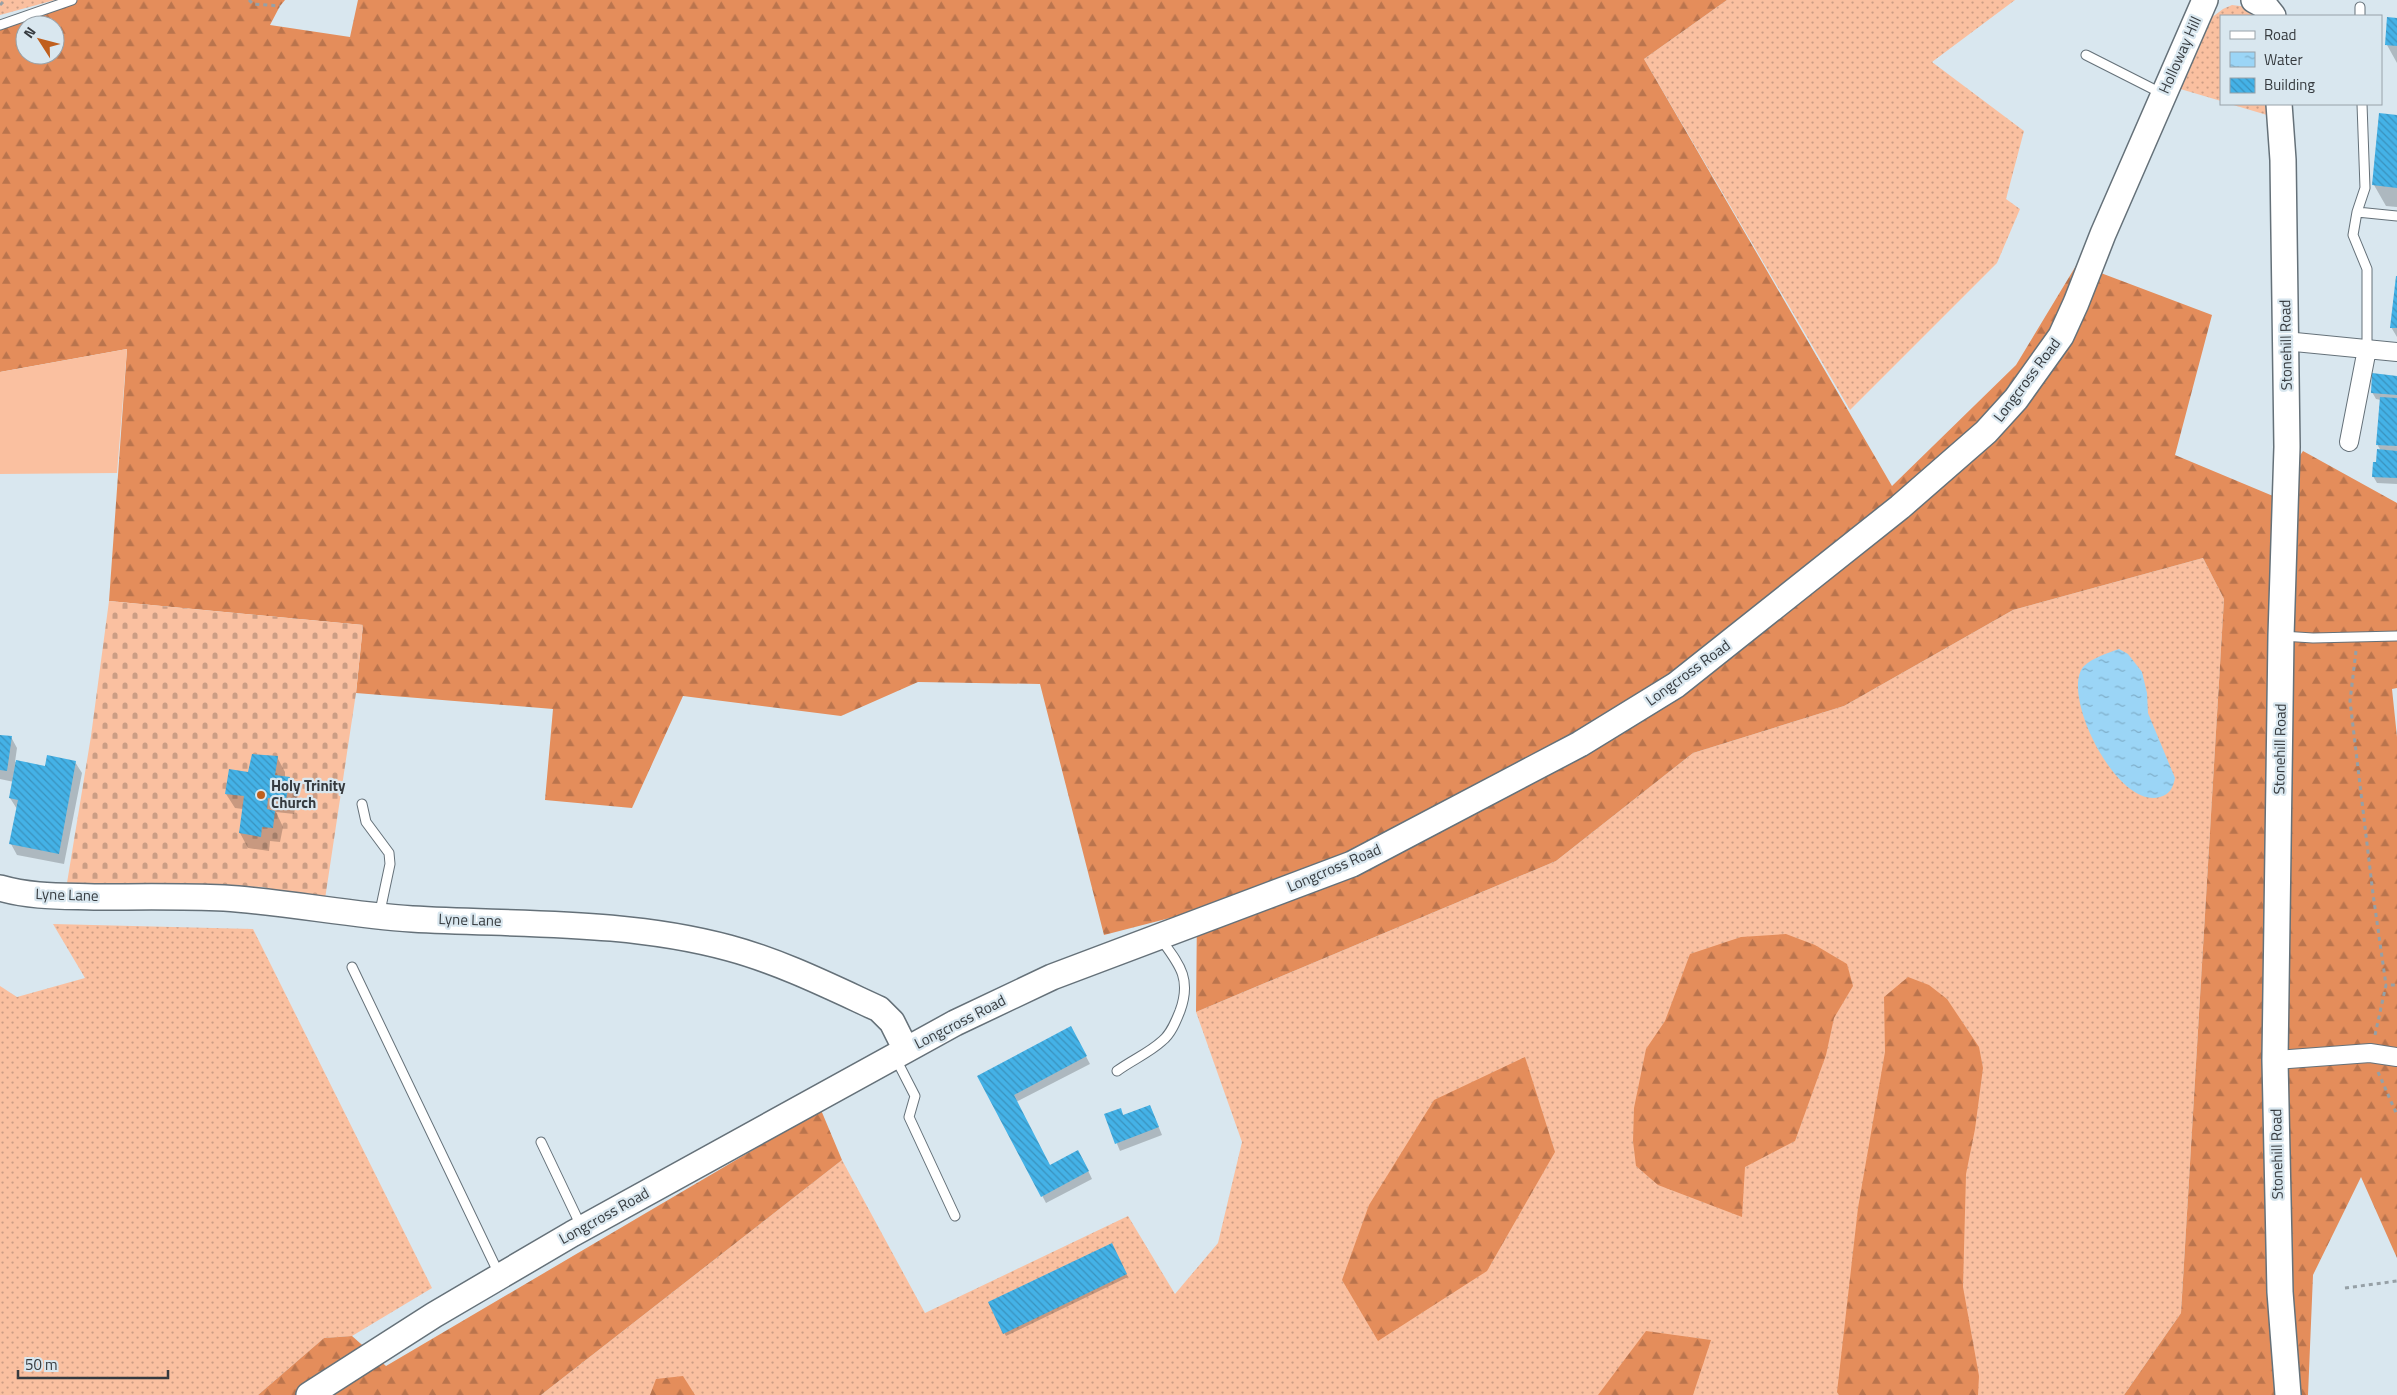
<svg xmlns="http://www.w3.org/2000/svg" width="2397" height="1395" font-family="'Titillium Web',sans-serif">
<defs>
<pattern id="grass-dots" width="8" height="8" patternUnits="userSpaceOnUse" patternTransform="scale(1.25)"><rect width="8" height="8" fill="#fac0a0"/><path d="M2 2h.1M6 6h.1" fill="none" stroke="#cb9d84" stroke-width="1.8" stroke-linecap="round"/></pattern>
<pattern id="forest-firs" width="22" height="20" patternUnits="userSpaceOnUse" patternTransform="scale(1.25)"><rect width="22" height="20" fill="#e48d5b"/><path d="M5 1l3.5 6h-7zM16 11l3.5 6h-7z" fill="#ba744d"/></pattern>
<pattern id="cemetery-stones" width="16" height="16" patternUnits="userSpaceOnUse" patternTransform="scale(1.25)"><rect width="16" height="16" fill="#fac0a0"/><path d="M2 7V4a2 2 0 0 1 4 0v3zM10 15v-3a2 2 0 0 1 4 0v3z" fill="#cb9d84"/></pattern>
<pattern id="water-ripples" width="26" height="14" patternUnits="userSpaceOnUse" patternTransform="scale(1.25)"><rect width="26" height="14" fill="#9bd5f6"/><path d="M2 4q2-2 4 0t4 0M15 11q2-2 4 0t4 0" fill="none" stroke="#7faec9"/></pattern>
<pattern id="building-back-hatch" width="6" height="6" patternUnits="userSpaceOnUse" patternTransform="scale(1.25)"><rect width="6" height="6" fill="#44b2e7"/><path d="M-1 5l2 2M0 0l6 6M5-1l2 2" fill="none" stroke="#3a92bd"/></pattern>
</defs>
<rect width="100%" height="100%" fill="#d9e7ef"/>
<!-- grass -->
<path fill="url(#grass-dots)" d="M0 0H55L0 15Z
M1727 0H2015L1932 62 2024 131 2006 199 2020 209 1997 263 1850 410 1644 59Z
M2232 5 2248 7 2257 16H2221V101L2177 88 2211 18 2223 9Z
M2230 104H2267V115Z
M2203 558 2224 599 2181 1313 2124 1395H541L842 1160 925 1313 1128 1216 1175 1294 1218 1243 1242 1142 1196 1012 1556 861 1693 753 1844 706 2013 610Z
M53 924 253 929 432 1288 352 1336 324 1338 258 1395H0V986L17 997 85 978Z"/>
<!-- forest -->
<path fill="url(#forest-firs)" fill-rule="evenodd" d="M78 0H285L280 6 270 25 350 37 358 0H1727L1644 59 1892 486 2016 365 2077 264 2212 315 2175 455 2273 496 2303 451 2397 503V688L2392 689 2397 737V1258L2361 1177 2313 1275 2308 1395H2124L2181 1313 2224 599 2203 558 2013 610 1844 706 1693 753 1556 861 1196 1012 1197 911 1104 935 1040 684 918 682 841 716 683 696 632 808 545 800 553 709 356 693 363 625 109 601 127 349 0 372V28ZM25 25H55V55H25Z
M1786 934 1815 945 1847 964 1853 986 1834 1018 1826 1055 1795 1141 1745 1167 1742 1217 1658 1185 1636 1166 1633 1141 1634 1108 1646 1049 1665 1021 1690 954 1741 937Z
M1908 977 1929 985 1947 999 1979 1047 1983 1068 1975 1129 1966 1174 1963 1287 1979 1376 1978 1395H1839L1837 1392 1858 1208 1885 1052 1884 997Z
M1525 1057 1555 1152 1487 1271 1378 1341 1342 1280 1369 1205 1434 1100Z
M821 1110 842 1160 541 1395H258L324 1338 352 1336 386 1366Z
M1646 1331 1711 1340 1693 1395H1598Z
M683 1376 695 1395H650L656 1379Z"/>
<!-- cemetery -->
<path fill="url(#cemetery-stones)" d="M109 601 363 625 356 693 325 899 262 887 67 883 91 736Z"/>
<!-- garden -->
<path fill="#fac0a0" d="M127 349 117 473 0 474V372Z"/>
<!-- water -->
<path fill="url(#water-ripples)" d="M2119 649 2128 654 2142 672 2147 693 2148 713 2175 778C2173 788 2170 794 2160 797 2117 810 2059 693 2084 666 2092 658 2108 653 2119 649Z"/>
<!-- shadow -->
<path fill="#0003" d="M2397 19V63L2387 45Z
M2397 116V207L2386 206 2374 185Z
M2397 275V337L2391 327Z
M2397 377V484L2377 483 2373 476 2381 451 2377 444 2381 400 2376 399 2372 392Z
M0 736 11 737 17 748 15 762 46 767 75 762 82 773 64 864 17 855 11 844 17 809 10 798 14 782 0 779Z
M277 757 285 772V778H290L298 793 294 814 276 812 283 827 280 842 270 841 269 851 248 848 240 833 243 809 235 808 226 794 249 773Z
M1071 1028 1090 1064 1016 1102 1050 1166 1082 1158 1092 1179 1046 1203 979 1076Z
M1150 1106 1162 1135 1120 1151 1105 1115 1120 1109 1124 1116Z
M1113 1247 1128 1277 1006 1336 989 1303Z"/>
<!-- building -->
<path fill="url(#building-back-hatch)" d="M2387 17 2397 18V46L2385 45Z
M2379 113 2397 115V188L2372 185Z
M2396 276H2397V328H2390Z
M2372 373 2397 376V395L2371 393Z
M2380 397 2397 398V446L2376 445Z
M2377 449 2397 451V478L2372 477 2373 462H2376Z
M0 735 12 736 7 771 0 770Z
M252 754 278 756 275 775 290 777 286 800 268 798 267 809 275 811 273 828 262 827 261 837 239 833 244 796 225 794 229 769 248 772Z
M47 755 76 761 59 854 9 844 18 800 9 798 16 760 45 766Z
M1071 1026 1087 1056 1014 1095 1050 1165 1078 1150 1089 1171 1041 1197 977 1076Z
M1150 1105 1159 1127 1115 1144 1104 1114 1121 1108 1123 1115Z
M1112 1243 1127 1274 1003 1334 988 1302Z"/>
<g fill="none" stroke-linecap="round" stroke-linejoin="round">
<defs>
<path id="lane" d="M2360 7V16
M0 25 72 0
M2086 55 2163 94
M2362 104 2365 188 2357 212 2353 235 2367 269V349
M2357 212 2397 216
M2282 636 2313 638 2397 636
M362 804 366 822 389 853 390 864 379 916
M352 967 500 1276
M895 1057 915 1096 909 1117 955 1216
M1117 1071C1132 1060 1149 1053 1162 1041 1171 1034 1176 1021 1180 1011 1192 978 1179 964 1160 938
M541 1142 581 1226"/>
<path id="street" d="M2285 341 2397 352
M2349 442 2367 349
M2275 1060 2370 1053 2397 1057"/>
<path id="secondary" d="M2254 0 2265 6 2273 16
M2279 104 2283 160 2287 447 2281 636 2275 1060 2280 1292 2288 1395
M0 888C31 897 61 896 94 897 137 897 181 896 224 898 287 902 349 915 412 919 518 925 626 920 729 948 781 962 831 987 879 1009L892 1022 906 1050
M309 1395 434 1315 572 1234 955 1023 1052 977 1352 864 1580 744 1676 685 1900 507 1986 432 2016 399 2061 336 2076 303 2103 234 2205 0"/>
</defs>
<!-- lane casing -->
<use href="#lane" stroke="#657179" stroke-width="11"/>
<!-- street casing -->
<use href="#street" stroke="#657179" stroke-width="20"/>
<!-- secondary casing -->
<use href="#secondary" stroke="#657179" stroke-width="28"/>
<!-- path -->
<path stroke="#96a0a6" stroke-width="3" stroke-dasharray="4 4" stroke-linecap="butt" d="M249 0 253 4 280 6
M0 5 5 0
M2356 651 2350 701 2373 894 2386 985
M2375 1035 2386 985H2397
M2378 1072 2397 1115
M2345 1288 2397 1281"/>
<!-- lane -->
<use href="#lane" stroke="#fff" stroke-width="9"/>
<!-- street -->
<use href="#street" stroke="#fff" stroke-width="18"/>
<!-- secondary -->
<use href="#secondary" stroke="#fff" stroke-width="25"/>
</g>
<!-- markers -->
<circle fill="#c05f1d" stroke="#d9e7ef" stroke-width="2" cx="261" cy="795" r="5"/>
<g text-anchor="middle" stroke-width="4.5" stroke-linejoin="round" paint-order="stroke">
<!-- street labels -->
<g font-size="15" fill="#363b3f" stroke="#d9e7ef">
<text transform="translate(2180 55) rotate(-66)" y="5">Holloway Hill</text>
<text transform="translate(2286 345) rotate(-91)" y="5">Stonehill Road</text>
<text transform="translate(2027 380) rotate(-53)" y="5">Longcross Road</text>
<text transform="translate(1688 673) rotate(-36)" y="5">Longcross Road</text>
<text transform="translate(2280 749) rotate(-89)" y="5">Stonehill Road</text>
<text transform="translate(1334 868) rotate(-23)" y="5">Longcross Road</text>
<text transform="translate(67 895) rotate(2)" y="5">Lyne Lane</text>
<text transform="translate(470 920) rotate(2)" y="5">Lyne Lane</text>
<text transform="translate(960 1022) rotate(-27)" y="5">Longcross Road</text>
<text transform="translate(2277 1154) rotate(-91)" y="5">Stonehill Road</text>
<text transform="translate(604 1216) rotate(-29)" y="5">Longcross Road</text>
</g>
<!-- poi labels -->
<g font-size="15" font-weight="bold" fill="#363b3f" stroke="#d9e7ef" text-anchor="start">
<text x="271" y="791">Holy Trinity<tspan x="271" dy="17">Church</tspan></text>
</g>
</g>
<!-- legend -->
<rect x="2220" y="15" width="162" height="90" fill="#d9e7ef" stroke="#98a2a9"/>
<rect x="2230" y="31" width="25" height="8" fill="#ffffff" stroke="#98a2a9"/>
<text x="2264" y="40" font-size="15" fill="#363b3f">Road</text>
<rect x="2230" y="52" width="25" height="15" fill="url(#water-ripples)" stroke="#98a2a9"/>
<text x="2264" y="65" font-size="15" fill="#363b3f">Water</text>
<rect x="2230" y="78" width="25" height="15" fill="url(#building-back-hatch)" stroke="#98a2a9"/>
<text x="2264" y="90" font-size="15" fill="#363b3f">Building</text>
<!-- north arrow -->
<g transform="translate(40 40) rotate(306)"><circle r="24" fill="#d9e7ef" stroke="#98a2a9"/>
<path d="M0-4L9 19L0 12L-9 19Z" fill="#c05f1d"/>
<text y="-8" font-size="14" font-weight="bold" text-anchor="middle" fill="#363b3f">N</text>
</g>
<!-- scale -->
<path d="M18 1370v8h150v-8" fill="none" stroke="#363b3f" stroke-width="2.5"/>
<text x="25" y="1370" font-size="15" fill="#363b3f" stroke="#d9e7ef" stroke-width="4" paint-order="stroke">50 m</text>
</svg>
